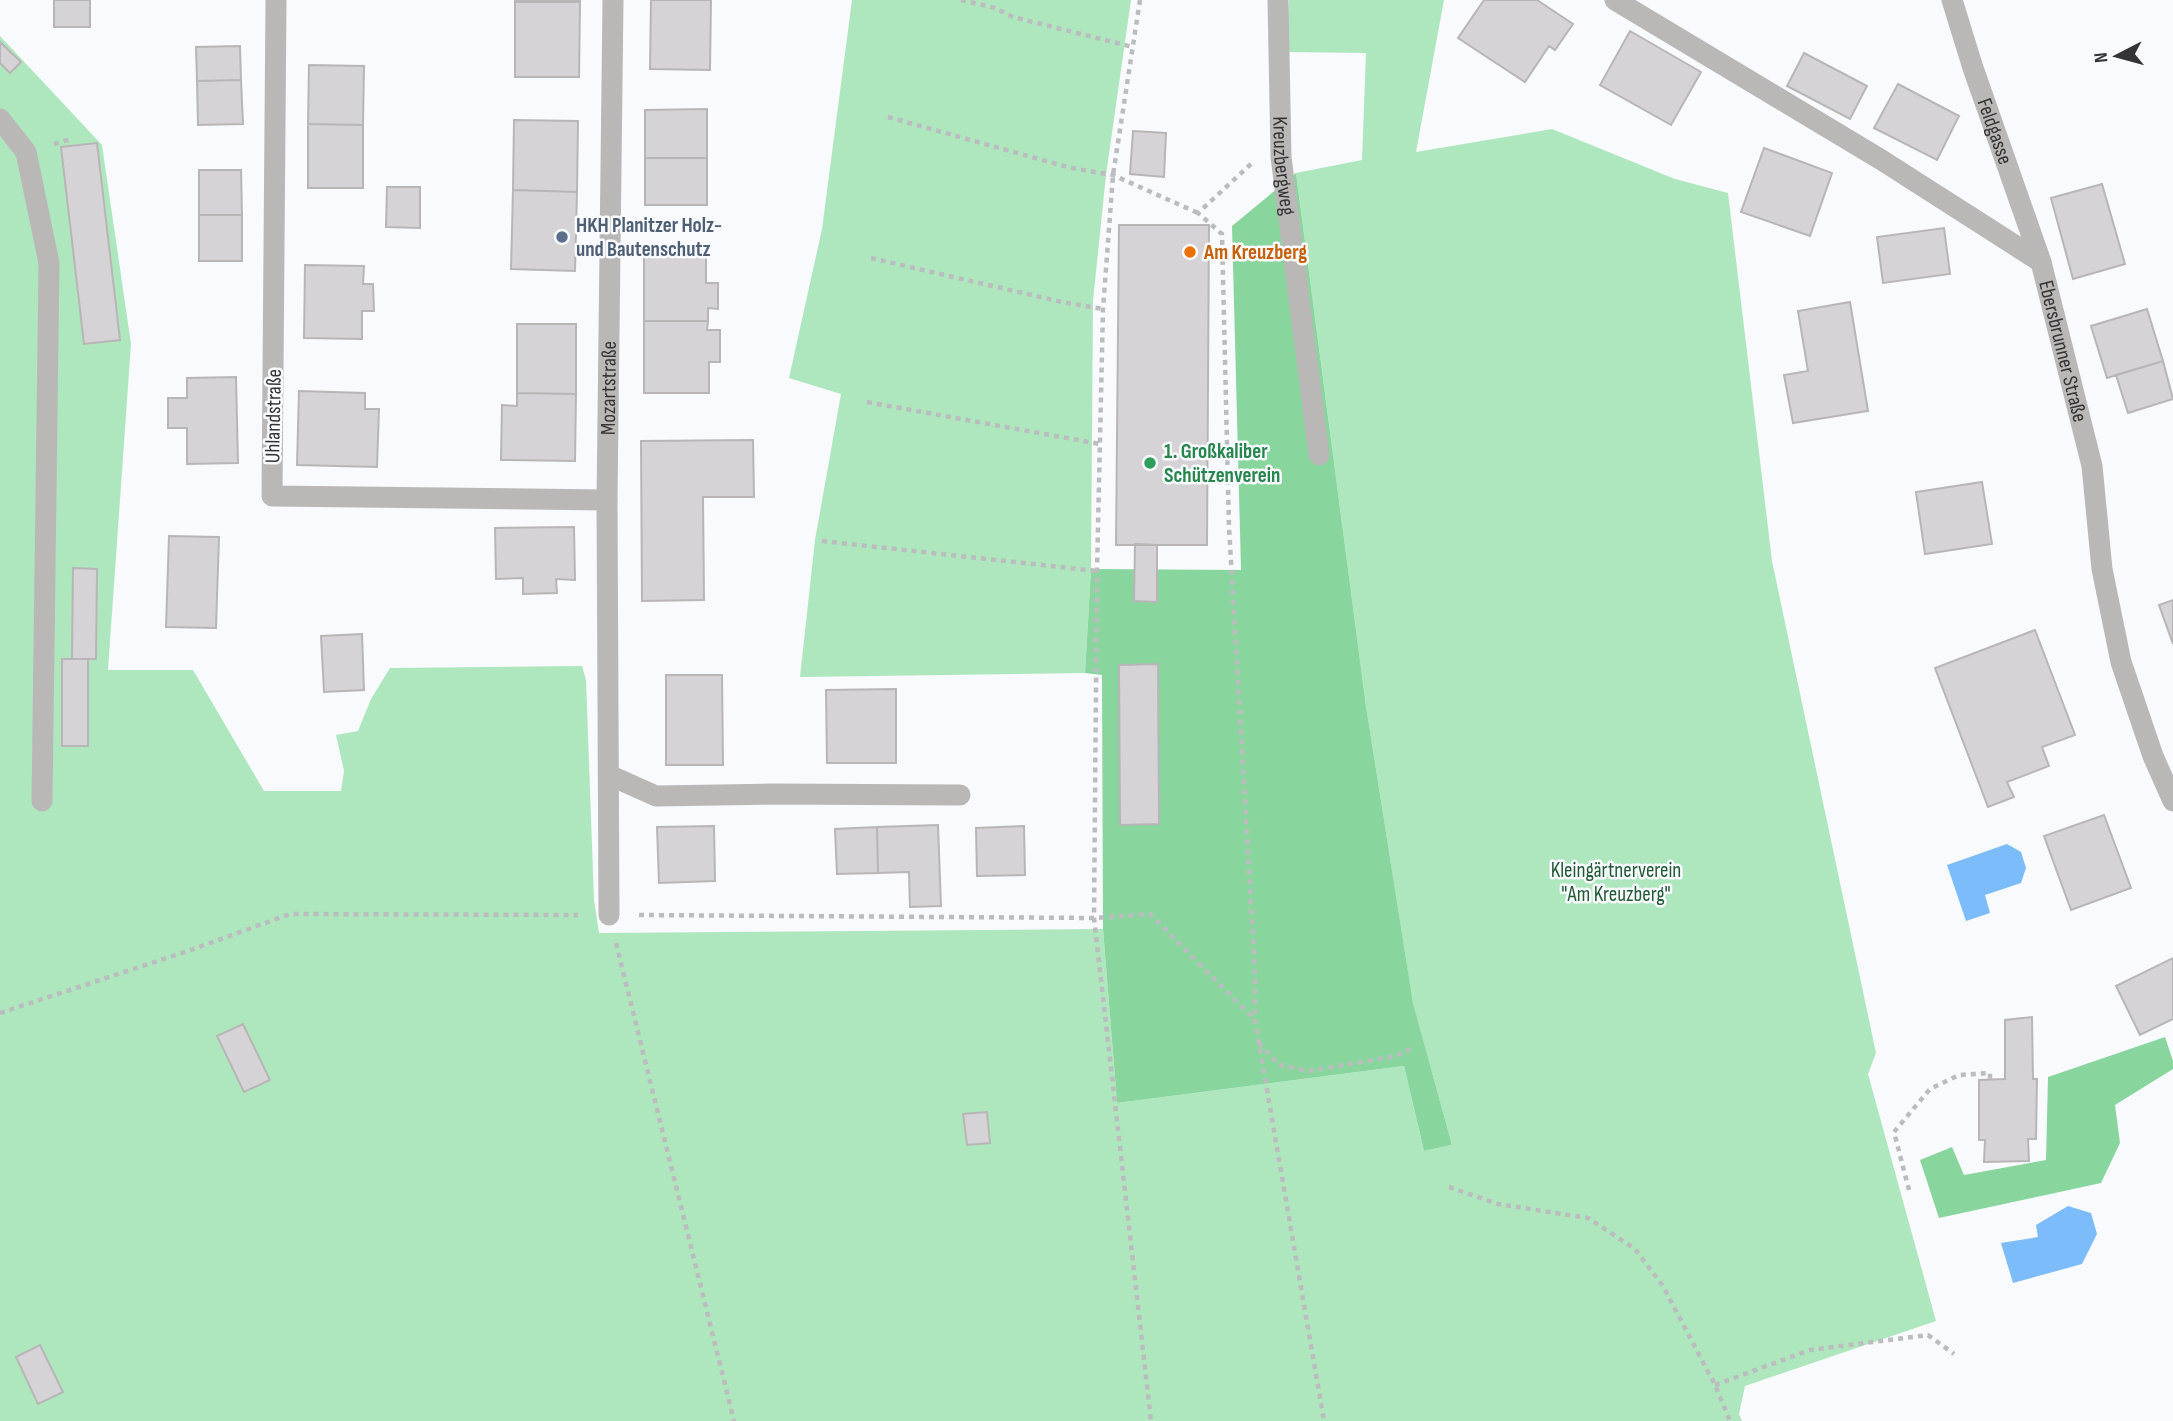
<svg xmlns="http://www.w3.org/2000/svg" width="2173" height="1421" font-family="'Sofia Sans Condensed',sans-serif">
<rect width="100%" height="100%" fill="#f9fafd"/>
<!-- green -->
<path fill="#aee7bd" d="M852 0H1131L1106 175 1093 301 1091 569 1085 673 800 677 815 540 841 394 789 378 822 229Z
M1289 0H1444L1416 152 1552 129 1675 179 1728 193 1772 561 1876 1053 1868 1074 1936 1321 1745 1386 1739 1414 1742 1421H0V36L102 145 131 344 108 670H193L264 791H341L344 771 336 735 358 731 371 699 390 668 582 666 586 680 594 900 599 933 1103 929 1117 1103 1404 1066 1424 1151 1452 1145 1413 1004 1366 706 1296 173 1362 160 1366 53 1286 52Z"/>
<!-- forest -->
<path fill="#88d69e" d="M1296 173 1366 706 1413 1003 1452 1145 1424 1151 1404 1066 1117 1103 1103 929 1102 675 1085 673 1091 569 1241 570 1232 226Z
M2165 1037 2173 1061V1069L2115 1105 2120 1143 2101 1183 1939 1218 1920 1160 1952 1147 1964 1175 2046 1160 2048 1077Z"/>
<!-- water -->
<path fill="#7dbcfa" d="M2007 844 2021 852 2026 868 2021 883 1985 895 1990 913 1966 921 1947 865Z
M2068 1206 2091 1213 2097 1234 2082 1264 2013 1283 2001 1243 2038 1237 2036 1225Z"/>
<!-- building -->
<path fill="#d6d3d6" stroke="#b8b5b7" stroke-width="2" d="M54 0H90V27H54Z
M515 0H580V2H515Z
M651 0H711L710 70 650 69Z
M1484 0H1537L1573 24 1555 50 1549 46 1525 82 1458 38Z
M515 2H580L579 77H515Z
M1630 31 1701 72 1671 125 1600 85Z
M0 42 21 62 10 73 0 63Z
M240 46 241 80 197 81 196 47Z
M1804 53 1867 86 1850 119 1787 86Z
M309 65 364 66 363 125 308 124Z
M241 80 243 124 198 125 197 81Z
M1898 84 1959 116 1937 160 1874 128Z
M707 109V158H645V110Z
M514 120 578 121 577 192 513 190Z
M308 124 363 125V188H308Z
M1133 131 1166 133 1164 177 1130 174Z
M97 143 120 340 84 344 61 147Z
M1764 148 1832 173 1810 236 1741 212Z
M645 158H707V205H645Z
M199 170H241L242 215H199Z
M2102 184 2125 264 2073 279 2051 198Z
M387 187H420V228L386 227Z
M513 190 577 192 575 271 511 269Z
M199 215H242V261H199Z
M1119 225H1209L1207 545H1116Z
M1944 228 1950 274 1883 283 1877 237Z
M644 248H706V283H718V309L708 308V321H644Z
M305 265 364 266 363 284H373L374 311H362V339L304 338Z
M1850 302 1868 411 1793 423 1784 375 1808 371 1798 311Z
M2147 309 2163 361 2107 378 2091 326Z
M644 321H708L707 330H720V362H709V393H644Z
M517 324H576V394L517 393Z
M2163 361 2173 399 2128 413 2116 375Z
M236 377 238 463 187 464V428H168V398H187V378Z
M299 391 365 393V409H379L377 467 297 465Z
M517 393 576 394 575 461 501 460 502 405 517 406Z
M753 440 754 497H703L704 600 642 601 641 441Z
M1982 482 1992 544 1925 554 1916 492Z
M574 527 575 580 556 579 557 593 523 594V578L496 579 495 528Z
M169 536 219 537 216 628 166 627Z
M1135 544 1157 545V602L1134 601Z
M73 568 97 569 96 659H72Z
M2173 600V644L2159 605Z
M2035 630 2075 735 2042 747 2049 766 2007 782 2014 797 1988 807 1935 668Z
M362 634 364 690 324 692 321 636Z
M62 659H88V746H62Z
M1158 664 1159 824 1120 825 1119 665Z
M666 675H722L723 765H666Z
M896 689V763H827L826 690Z
M2104 815 2131 888 2071 910 2044 836Z
M938 825 941 906 910 907 909 872 878 873 877 827Z
M714 826 715 881 659 883 657 827Z
M1024 826 1025 875 977 876 976 828Z
M877 827 878 873 837 874 835 829Z
M2173 958V1019L2140 1035 2116 986Z
M2032 1017 2033 1079H2037L2036 1139H2028L2029 1161 1984 1162 1985 1140H1979V1080L2005 1079V1020Z
M243 1024 270 1080 244 1092 217 1036Z
M987 1112 990 1143 967 1145 963 1114Z
M40 1345 63 1392 38 1404 16 1357Z"/>
<g fill="none" stroke-linecap="round" stroke-linejoin="round">
<!-- path -->
<path stroke="#bbbcbe" stroke-width="4.5" stroke-dasharray="5 5" stroke-linecap="butt" d="M961 0 995 8 1013 17 1133 47
M1140 0 1113 175 1103 309 1097 571 1094 918 1151 1421
M888 117 1071 168 1113 175 1198 213
M54 144 71 139
M1251 164 1198 213 1222 234 1229 527 1255 973V1020L1324 1421
M871 258 1062 302 1103 309
M867 402 1100 444
M822 541 1097 571
M639 915 1094 918 1150 914 1255 1020
M616 943 734 1421
M0 1013 188 951 290 914 578 915
M1259 1043 1279 1065 1309 1071 1396 1056 1410 1049
M1449 1187 1498 1204 1588 1218 1635 1249 1663 1286 1715 1385 1730 1421
M1909 1190 1894 1132 1930 1089 1959 1075 1990 1073V1079
M1715 1385 1810 1350 1928 1335 1954 1354"/>
<!-- minor -->
<g stroke="#bab8b7" stroke-width="21">
<path d="M276 0 272 496 607 500"/>
<path id="s1" d="M1278 0 1281 157 1319 455"/>
<path id="s2" d="M1615 0 1880 159 2041 262 2092 466 2102 569 2121 662 2153 756 2173 801"/>
<path id="s3" d="M1952 0 1973 68 2041 262"/>
<path d="M0 119 26 152 49 263 42 801"/>
<path d="M609 775 656 796 772 794 960 795"/>
<path id="s4" d="M609 915 607 500 613 0"/>
</g>
</g>
<!-- markers -->
<circle fill="#5c6f8a" stroke="#f9fafd" stroke-width="2.5" cx="562" cy="237" r="7"/>
<circle fill="#e8710a" stroke="#f9fafd" stroke-width="2.5" cx="1190" cy="252" r="7"/>
<circle fill="#2e9e5b" stroke="#f9fafd" stroke-width="2.5" cx="1150" cy="463" r="7"/>
<g text-anchor="middle" stroke-width="5" stroke-linejoin="round" paint-order="stroke">
<!-- street labels -->
<g font-size="21" fill="#343436" stroke="#f9fafd">
<text dy="7" stroke="none"><textPath href="#s3" startOffset="138">Feldgasse</textPath></text>
<text dy="7" stroke="none"><textPath href="#s1" startOffset="166">Kreuzbergweg</textPath></text>
<text dy="7" stroke="none"><textPath href="#s2" startOffset="592">Ebersbrunner Straße</textPath></text>
<text dy="7" stroke="none"><textPath href="#s4" startOffset="527">Mozartstraße</textPath></text>
<text transform="translate(273 416) rotate(-89)" y="7">Uhlandstraße</text>
</g>
<!-- service labels -->
<g font-size="21" font-weight="bold" fill="#4e5e75" stroke="#f9fafd" text-anchor="start">
<text x="576" y="232">HKH Planitzer Holz-<tspan x="576" dy="24">und Bautenschutz</tspan></text>
</g>
<!-- food labels -->
<g font-size="21" font-weight="bold" fill="#c56008" stroke="#f9fafd" text-anchor="start">
<text x="1204" y="259">Am Kreuzberg</text>
</g>
<!-- leisure labels -->
<g font-size="21" font-weight="bold" fill="#27864d" stroke="#f9fafd" text-anchor="start">
<text x="1164" y="458">1. Großkaliber<tspan x="1164" dy="24">Schützenverein</tspan></text>
</g>
<!-- park labels -->
<g font-size="21" fill="#215935" stroke="#f9fafd">
<text x="1616" y="877">Kleingärtnerverein<tspan x="1616" dy="24">"Am Kreuzberg"</tspan></text>
</g>
</g>
<!-- north arrow -->
<g transform="translate(2117 56) rotate(264)" stroke="#f9fafd" stroke-width="5" paint-order="stroke">
<path d="M0-5L12 26L0 18L-12 26Z" fill="#343436"/>
<text y="-10" font-size="19" font-weight="bold" text-anchor="middle" fill="#343436">N</text>
</g>
</svg>
